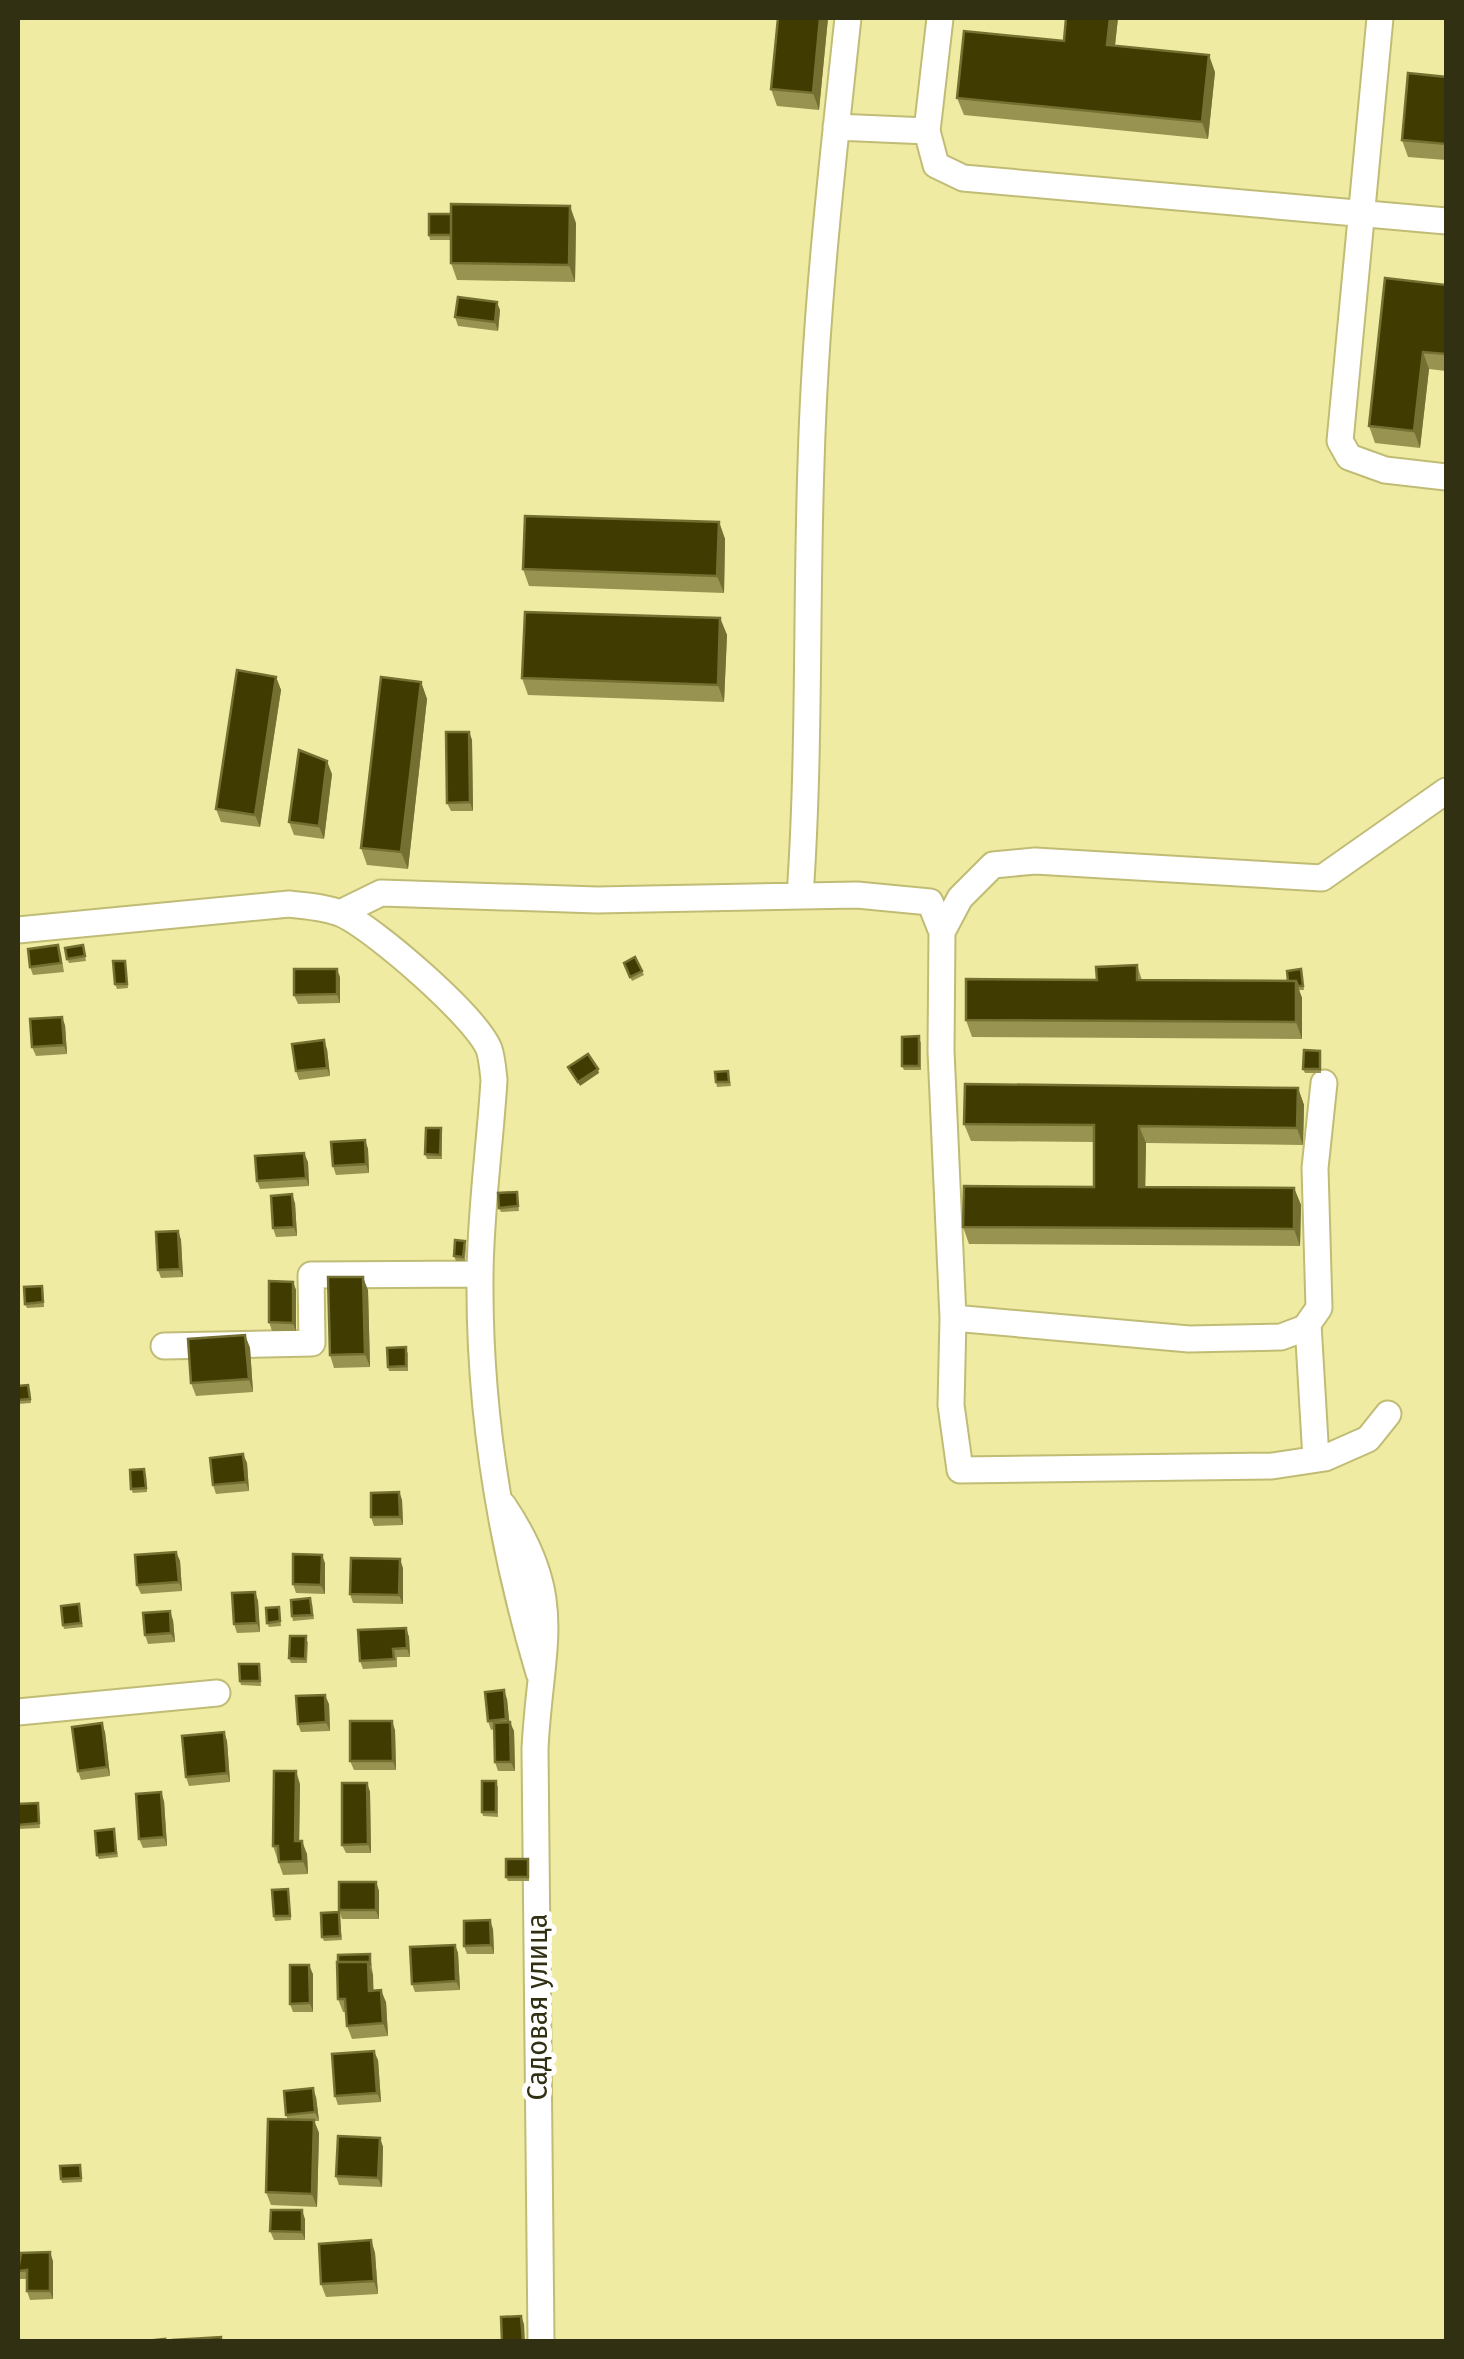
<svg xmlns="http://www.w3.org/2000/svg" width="1464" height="2359" font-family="'Fira Sans Condensed',sans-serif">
<rect width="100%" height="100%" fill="#efeba2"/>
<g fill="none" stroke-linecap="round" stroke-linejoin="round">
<defs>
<path id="minor" d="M940 18 927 131 936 165 963 178 1446 221
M1380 18 1340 441 1349 457 1385 470 1446 477
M836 127 927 131
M800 896C810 753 806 608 811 464 815 315 832 166 848 18
M340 913 381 893 597 900 857 895 930 902 942 932 941 1051 953 1318 951 1405 960 1470 1272 1466 1325 1458 1368 1439 1388 1414
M18 930 289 904C306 906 326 907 342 914 375 929 476 1017 489 1049 492 1058 493 1070 494 1080 490 1146 480 1213 480 1279 479 1413 501 1545 539 1673
M942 932 960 898 993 865 1035 861 1322 878 1446 791
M953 1318 1189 1339 1281 1337 1305 1328 1319 1308 1315 1168 1324 1083
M1308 1324 1316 1459
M164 1346 312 1343 311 1275 480 1274
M503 1505C567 1600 540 1644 535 1749L541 2342
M18 1712 217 1693"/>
</defs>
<!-- minor casing -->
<use href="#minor" stroke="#c1bc75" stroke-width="29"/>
<!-- minor -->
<use href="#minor" stroke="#fff" stroke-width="25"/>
</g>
<!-- wall -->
<path fill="#989351" d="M778 18H828L819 110 777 106 771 89Z
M1066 18H1118L1115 46 1215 72 1208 139 964 115 957 98 1064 41Z
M1446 77V160L1408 157 1402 140Z
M576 223 575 282 457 280 451 263V240H430L429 235Z
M1446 285V371L1429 369 1420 448 1375 443 1369 426Z
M500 310 498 331 458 326 455 317Z
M719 522 725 539 724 593 529 586 523 569Z
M720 618 727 635 724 702 528 695 522 678Z
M276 677 281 690 260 827 221 822 216 809Z
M421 682 427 699 408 869 367 865 361 848Z
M469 732 472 740 473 811H451L447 803Z
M332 774 324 839 294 835 289 822Z
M58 945 61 954 64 972 33 975 30 967Z
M84 949 86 961 69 963 67 959Z
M635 957 644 975 632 981 624 963Z
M125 961 128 988 117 989 115 984Z
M1137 965 1142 980 1288 981 1301 969 1304 990H1299L1302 998V1039L972 1037 966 1020 1097 980Z
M340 977V1003L298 1004 294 995Z
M65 1025 67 1054 36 1056 32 1047Z
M921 1041V1070H904L902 1066Z
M327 1049 330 1076 299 1080 296 1071Z
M1321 1055V1073H1305L1303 1069Z
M728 1071 731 1086 717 1087 716 1082Z
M1298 1088 1304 1105 1303 1145 1146 1143 1145 1187 1294 1188 1301 1205 1300 1246 969 1244 963 1227 1094 1187V1142L971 1141 964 1124Z
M442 1133V1159H427L425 1154Z
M365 1140 368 1149 369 1173 336 1175 333 1166Z
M308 1162 309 1186 260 1189 257 1181Z
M517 1192 519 1211 501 1212 499 1208Z
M295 1203 297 1236 276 1237 273 1228Z
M178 1231 181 1240 183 1277 161 1278 158 1270Z
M466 1246 465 1261H456L454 1256Z
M293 1282 296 1290V1331H272L269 1322Z
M43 1290 44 1307 27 1308 25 1304Z
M368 1290 370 1367 334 1368 330 1355Z
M245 1335 250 1348 253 1392 196 1396 191 1383Z
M408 1352V1371H389L388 1367Z
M18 1386 30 1390 31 1403 18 1404Z
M243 1454 247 1463 249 1491 216 1494 213 1485Z
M146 1474 147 1492 133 1493 131 1489Z
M399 1492 402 1500 403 1525 374 1526 371 1517Z
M176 1552 180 1561 182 1591 141 1594 137 1585Z
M325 1563V1594L296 1593 293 1584Z
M403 1568V1604L353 1603 350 1594Z
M255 1592 258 1601 260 1632 237 1633 234 1624Z
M312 1603 314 1619 293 1621 292 1616Z
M79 1604 83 1627 64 1629 63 1625Z
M279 1607 281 1626 269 1627 267 1623Z
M173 1620 175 1642 148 1644 145 1635Z
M406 1628 409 1637 410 1657H397V1667L363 1669 360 1661Z
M308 1641 307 1663H291L289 1658Z
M259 1664 261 1686 241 1685 240 1681Z
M507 1699 509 1722 514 1731 515 1771H498L495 1762 494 1729 491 1730 488 1721Z
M329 1704 330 1731 301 1732 298 1724Z
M395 1730 396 1770H354L350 1761Z
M105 1732 110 1776 81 1780 78 1771Z
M224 1732 227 1741 230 1782 189 1786 186 1777Z
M367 1783 370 1792 371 1853H346L342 1845Z
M300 1784 299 1841 307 1854 308 1874 283 1875 273 1846Z
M498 1785V1817L483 1816 482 1812Z
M164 1801 167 1846 143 1848 139 1839Z
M38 1803 40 1828 18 1829V1804Z
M114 1829 118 1857 99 1859 97 1855Z
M528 1859 529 1863V1881H508L506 1877Z
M376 1882 379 1891V1919H342L339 1910Z
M288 1889 291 1920 275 1921 274 1916Z
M339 1912 342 1940 324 1941 322 1937Z
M493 1929 494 1954H467L464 1946Z
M455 1945 458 1953 460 1990 415 1992 412 1984Z
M370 1954 373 1975V1990L386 2002 388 2036 352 2039 347 2026 346 2012H343L338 1999Z
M313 1974V2012H293L290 2004Z
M378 2060 381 2102 338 2105 335 2096Z
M316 2097 319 2121H314L319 2133 317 2207 271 2205 266 2192 288 2120 286 2115Z
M380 2138 383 2147 382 2187 339 2185 336 2176Z
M80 2165 82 2182 62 2183 61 2179Z
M305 2219V2240H274L270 2231Z
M371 2240 375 2253 378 2294 326 2297 321 2284Z
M53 2261V2299L30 2300 27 2291V2279H20L18 2271Z"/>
<!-- shaded-wall -->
<path fill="#747031" d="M820 18H828L819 110 813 93Z
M1110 18H1118L1113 62 1107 45Z
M1209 55 1215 72 1208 139 1202 122Z
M570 206 576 223 575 282 569 265Z
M497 302 500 310 498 331 495 322Z
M1423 352 1429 369 1420 448 1414 431Z
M719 522 725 539 724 593 717 576Z
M720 618 727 635 724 702 718 685Z
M276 677 281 690 260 827 255 815Z
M421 682 427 699 408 869 401 852Z
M469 732 472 740 473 811 470 802Z
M327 761 332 774 324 839 319 826Z
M337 969 340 977V1003L337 994Z
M1296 981 1302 998V1039L1296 1022Z
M62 1017 65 1025 67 1054 64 1045Z
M324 1040 327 1049 330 1076 327 1068Z
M598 1069 599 1073 580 1086 578 1082Z
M1298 1088 1304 1105 1303 1145 1297 1128Z
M1139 1126 1146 1143 1145 1204 1139 1187Z
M365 1140 368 1149 369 1173 366 1164Z
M304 1153 308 1162 309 1186 306 1178Z
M1294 1188 1301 1205 1300 1246 1294 1229Z
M292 1194 295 1203 297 1236 294 1227Z
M178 1231 181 1240 183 1277 180 1269Z
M363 1277 368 1290 370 1367 365 1354Z
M293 1282 296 1290V1331L293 1323Z
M245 1335 250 1348 253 1392 249 1379Z
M243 1454 247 1463 249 1491 246 1482Z
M399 1492 402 1500 403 1525 400 1517Z
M176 1552 180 1561 182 1591 179 1582Z
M322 1555 325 1563V1594L321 1585Z
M400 1559 403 1568V1604L399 1595Z
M255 1592 258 1601 260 1632 257 1623Z
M170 1611 173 1620 175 1642 171 1633Z
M406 1628 409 1637 410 1657 407 1648Z
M504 1690 507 1699 510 1728 506 1719Z
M325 1695 329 1704 330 1731 326 1722Z
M392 1721 395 1730 396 1770 393 1761Z
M510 1722 514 1731 515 1771 511 1762Z
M102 1723 105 1732 110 1776 107 1767Z
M224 1732 227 1741 230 1782 227 1773Z
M296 1771 300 1784 299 1854 295 1841Z
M367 1783 370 1792 371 1853 368 1844Z
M161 1792 164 1801 167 1846 164 1837Z
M302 1841 307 1854 308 1874 303 1861Z
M376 1882 379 1891V1919L376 1910Z
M490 1920 493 1929 494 1954 491 1945Z
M455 1945 458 1953 460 1990 456 1981Z
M368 1962 373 1975 374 2004 369 1991Z
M309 1965 313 1974V2012L310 2003Z
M381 1990 386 2002 388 2036 383 2023Z
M374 2051 378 2060 381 2102 377 2093Z
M313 2088 316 2097 319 2121 315 2112Z
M314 2120 319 2133 317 2207 312 2194Z
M380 2138 383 2147 382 2187 378 2178Z
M302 2210 305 2219V2240L302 2232Z
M371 2240 375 2253 378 2294 374 2281Z
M50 2252 53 2261V2299L50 2291Z
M521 2316 524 2324 525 2342H523Z"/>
<!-- building -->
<path fill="#403b00" stroke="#747031" stroke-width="2.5" d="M778 18H820L813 93 771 89Z
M1066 18H1110L1107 45 1209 55 1202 122 957 98 964 31 1064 41Z
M1408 73 1446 77V144L1402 140Z
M451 204 570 206 569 265 451 263Z
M429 214H451V235H429Z
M1385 278 1446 285V354L1423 352 1414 431 1369 426Z
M458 297 497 302 495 322 455 317Z
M525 516 719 522 717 576 523 569Z
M525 612 720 618 718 685 522 678Z
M237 670 276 677 255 815 216 809Z
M381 677 421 682 401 852 361 848Z
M446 732H469L470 802 447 803Z
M299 750 327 761 319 826 289 822Z
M58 945 61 963 30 967 28 949Z
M83 945 85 956 67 959 65 948Z
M635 957 642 971 630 977 624 963Z
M113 961H125L127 984H115Z
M1137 965V980L1296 981V1022L966 1020V979L1097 980 1096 967Z
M294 969H337V994L294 995Z
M1301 969 1303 986H1298L1296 981H1288L1287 971Z
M62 1017 64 1045 32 1047 30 1019Z
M919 1036V1066H902V1037Z
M324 1040 327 1068 296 1071 292 1044Z
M1304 1050 1320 1051V1069H1303Z
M588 1054 598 1069 578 1082 568 1067Z
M728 1071 729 1082H716L715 1072Z
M965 1084 1298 1088 1297 1128 1139 1126V1187L1294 1188V1229L963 1227 964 1186 1094 1187V1125L964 1124Z
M426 1128H441L440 1155 425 1154Z
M365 1140 366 1164 333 1166 331 1142Z
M304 1153 306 1178 257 1181 255 1156Z
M517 1192 518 1206 499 1208 498 1193Z
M292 1194 294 1227 273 1228 271 1196Z
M178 1231 180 1269 158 1270 156 1232Z
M455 1240 465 1241 463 1257 454 1256Z
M328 1277H363L365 1354 330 1355Z
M269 1281 293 1282V1323L269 1322Z
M42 1286 43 1302 25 1304 24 1287Z
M245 1335 249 1379 191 1383 188 1339Z
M406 1347V1366L388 1367 387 1348Z
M28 1385 30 1399 18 1400V1386Z
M243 1454 246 1482 213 1485 210 1458Z
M144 1469 146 1488 131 1489 130 1470Z
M399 1492 400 1517H371V1493Z
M176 1552 179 1582 137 1585 135 1555Z
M293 1554 322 1555 321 1585 293 1584Z
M351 1558 400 1559 399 1595 350 1594Z
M255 1592 257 1623 234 1624 232 1593Z
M310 1598 312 1615 292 1616 291 1600Z
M79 1604 81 1623 63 1625 61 1606Z
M279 1607 280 1621 267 1623 266 1608Z
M170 1611 171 1633 145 1635 143 1613Z
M406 1628 407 1648 393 1649 394 1659 360 1661 358 1630Z
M290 1636H306L305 1659 289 1658Z
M239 1664H259L260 1681H240Z
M504 1690 506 1719 488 1721 485 1692Z
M325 1695 326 1722 298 1724 296 1696Z
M350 1721H392L393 1761H350Z
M510 1722 511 1762H495L494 1723Z
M102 1723 107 1767 78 1771 72 1727Z
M224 1732 227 1773 186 1777 182 1736Z
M274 1771H296L295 1841H302L303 1861 279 1862 278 1846H273Z
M482 1781H496V1812H482Z
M342 1783H367L368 1844 342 1845Z
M161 1792 164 1837 139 1839 136 1794Z
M38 1803 39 1823 18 1825V1804Z
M114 1829 116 1853 97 1855 95 1831Z
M506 1859H528V1877H506Z
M339 1882H376V1910H339Z
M288 1889 290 1916H274L272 1890Z
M339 1912 340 1936 322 1937 321 1913Z
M490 1920 491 1945 464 1946V1921Z
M455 1945 456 1981 412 1984 410 1947Z
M370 1954V1965H369L368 1962H338V1955Z
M337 1962H368L369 1991 381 1990 383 2023 347 2026 345 1999H338Z
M290 1965H309L310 2003 290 2004Z
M374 2051 377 2093 335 2096 332 2054Z
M313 2088 315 2112 286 2115 284 2091Z
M268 2119 314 2120 312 2194 266 2192Z
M338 2136 380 2138 378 2178 336 2176Z
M80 2165 81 2178 61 2179 60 2166Z
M271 2210H302V2232L270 2231Z
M371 2240 374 2281 321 2284 319 2244Z
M50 2252V2291H27V2270L18 2271 21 2253Z
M521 2316 523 2342H502L501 2317Z
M221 2337V2342H173V2340Z
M165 2339V2342H136Z"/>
<g text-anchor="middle" stroke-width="10" stroke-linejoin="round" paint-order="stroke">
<!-- street labels -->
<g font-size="30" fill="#323012" stroke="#fff">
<text transform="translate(537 2007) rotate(-90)" y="10">Садовая улица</text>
</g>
</g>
<!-- border -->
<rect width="1464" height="2359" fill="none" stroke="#323012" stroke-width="40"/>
</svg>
